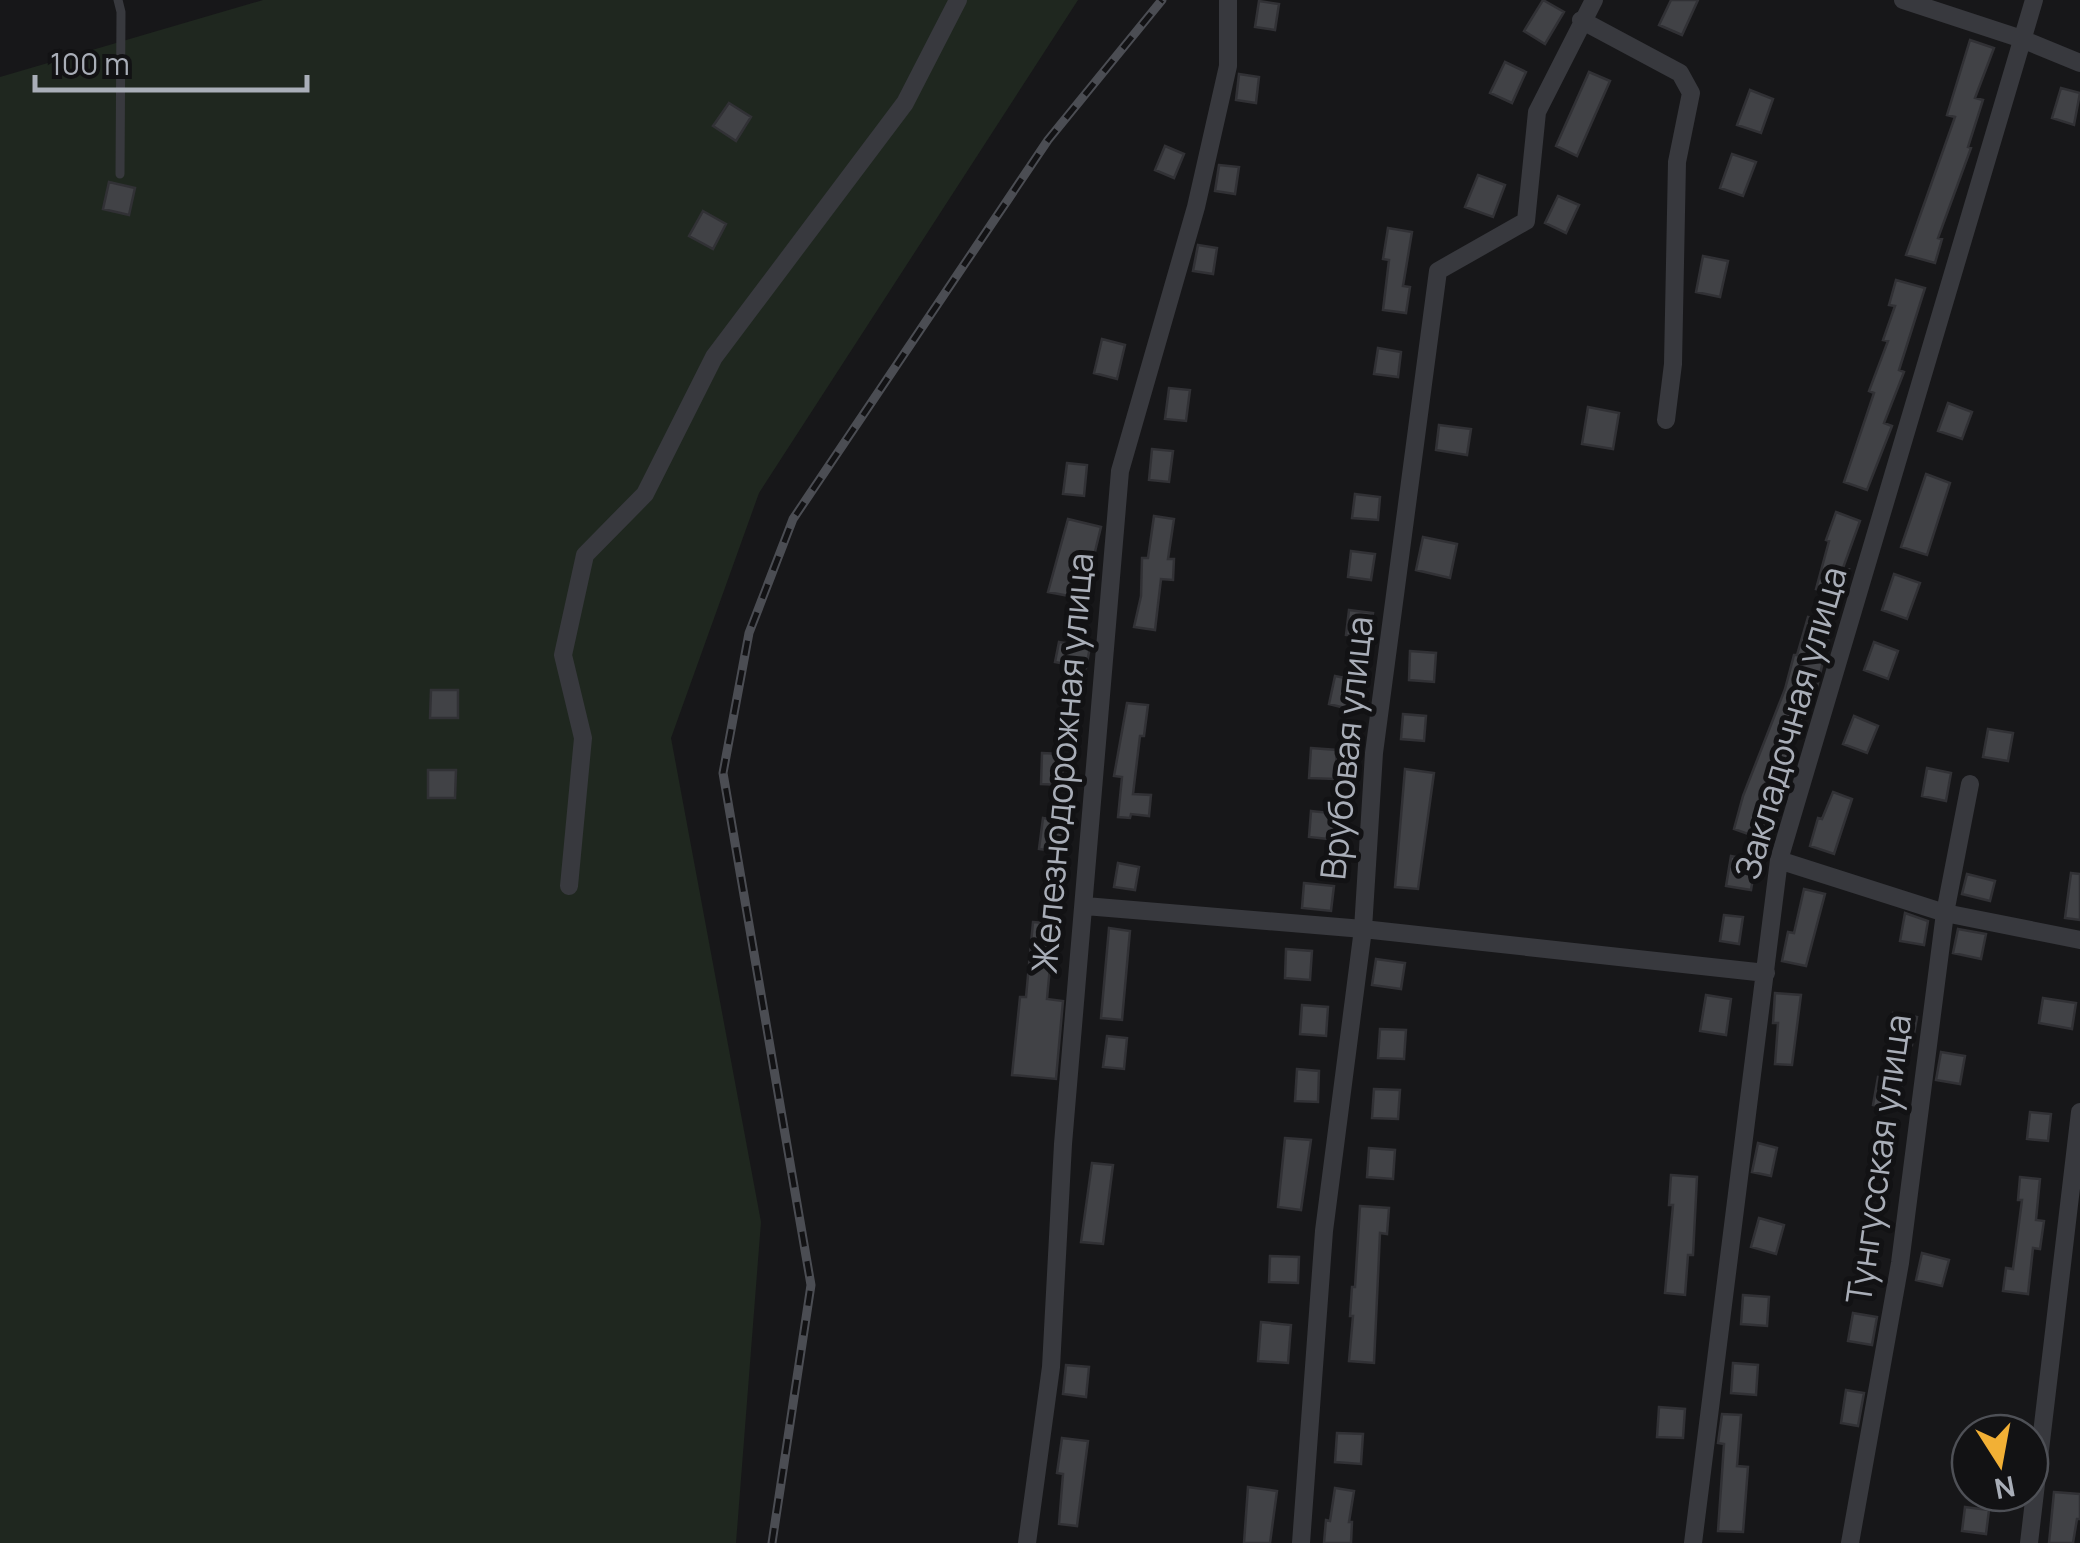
<svg xmlns="http://www.w3.org/2000/svg" width="2080" height="1543" font-family="Manrope,sans-serif">
<rect width="100%" height="100%" fill="#171719"/>
<!-- green -->
<path fill="#1f271f" d="M263 0H1078L759 493 671 738 761 1222 736 1543H0V77Z"/>
<!-- building -->
<path fill="#414246" stroke="#313135" stroke-width="2.5" d="M1543 0 1564 12 1545 44 1524 31Z
M1671 0H1698L1682 35 1659 25Z
M1259 1 1279 4 1275 30 1255 27Z
M1970 40 1994 48 1975 98 1983 100 1968 147 1971 148 1938 238 1942 239 1935 263 1906 255 1955 117 1947 115Z
M1505 62 1526 72 1512 103 1490 93Z
M1589 72 1610 81 1577 156 1556 146Z
M1239 74 1259 77 1256 103 1236 100Z
M2061 88 2080 93 2074 125 2052 118Z
M1750 90 1773 99 1761 133 1737 125Z
M729 103 751 117 736 141 713 126Z
M1165 146 1184 154 1174 178 1155 170Z
M1732 154 1756 162 1743 196 1720 188Z
M1219 165 1239 167 1235 194 1215 191Z
M1478 175 1505 185 1493 217 1465 207Z
M109 182 135 188 129 215 103 209Z
M1558 196 1579 205 1566 233 1545 223Z
M703 211 726 224 713 249 689 236Z
M1388 228 1412 232 1403 286 1410 287 1406 313 1383 310 1389 260 1383 259Z
M1198 245 1217 248 1213 274 1193 271Z
M1703 256 1728 261 1720 297 1696 292Z
M1896 280 1925 288 1899 370 1904 372 1884 423 1892 426 1867 490 1844 482 1874 393 1869 391 1888 341 1883 340 1895 306 1889 305Z
M1102 339 1125 345 1117 379 1094 373Z
M1378 348 1401 352 1398 377 1374 374Z
M1169 388 1190 390 1186 421 1165 419Z
M1948 403 1972 412 1962 439 1938 431Z
M1588 407 1619 413 1613 449 1582 444Z
M1439 425 1471 429 1467 455 1436 450Z
M1152 449 1173 451 1169 482 1149 480Z
M1067 463 1087 465 1084 496 1063 494Z
M1926 474 1950 483 1927 555 1901 547Z
M1355 494 1380 497 1378 520 1352 518Z
M1836 512 1860 521 1843 568 1849 569 1842 596 1816 589 1829 541 1826 540Z
M1154 516 1174 519 1168 559H1174L1173 580 1161 579 1155 630 1134 627 1141 596 1142 558H1148Z
M1068 519 1101 527 1093 560 1075 556 1069 596 1048 592Z
M1423 537 1457 544 1450 578 1416 570Z
M1351 551 1375 554 1371 580 1348 577Z
M1894 574 1920 583 1907 619 1882 610Z
M1349 610 1373 613 1369 638 1346 635Z
M1808 617 1832 624 1817 687 1812 685 1785 768 1781 767 1764 813 1770 815 1762 839 1734 829 1743 796 1785 689 1794 655H1797Z
M1059 642 1090 647 1086 668 1055 662Z
M1874 642 1898 651 1888 679 1864 670Z
M1410 651 1436 653 1434 682 1409 680Z
M1335 676 1355 680 1349 709 1329 704Z
M431 690H458V718H430Z
M1127 703 1148 705 1144 736H1140L1133 794 1151 795 1149 816 1131 814 1130 818 1118 817 1122 777 1114 776Z
M1403 714 1426 716 1424 741 1401 739Z
M1854 716 1878 726 1867 753 1843 744Z
M1988 729 2013 733 2008 761 1983 757Z
M1311 748 1337 750 1335 779 1309 778Z
M1042 753 1063 754 1062 785 1041 784Z
M1927 768 1951 773 1946 801 1922 796Z
M1405 769 1434 773 1418 889 1395 887Z
M428 770H456L455 798H428Z
M1833 792 1852 799 1834 854 1810 846 1818 818 1822 819Z
M1311 811 1340 814 1338 840 1309 837Z
M1043 818 1064 821 1060 852 1039 849Z
M1731 856 1756 861 1751 890 1726 886Z
M1118 863 1139 867 1135 890 1114 887Z
M2071 873 2080 874V920L2065 918Z
M1967 874 1995 881 1990 901 1962 894Z
M1304 883 1334 886 1331 911 1302 908Z
M1804 889 1825 894 1806 966 1782 961 1788 932 1794 933Z
M1905 913 1928 921 1924 945 1900 941Z
M1724 915 1743 917 1739 944 1720 941Z
M1033 922 1054 924 1047 999 1063 1001 1056 1079 1012 1075 1020 997H1026Z
M1109 928 1130 931 1122 1020 1101 1018Z
M1958 929 1986 934 1981 959 1953 953Z
M1286 949 1312 951 1310 980 1285 978Z
M1376 959 1405 963 1401 989 1372 985Z
M1775 993 1801 995 1792 1065 1775 1064 1778 1023H1773Z
M1706 995 1731 999 1726 1035 1700 1031Z
M2043 998 2076 1003 2072 1029 2039 1023Z
M1302 1005 1328 1007 1326 1036 1300 1034Z
M1893 1013 1917 1017 1912 1045 1888 1041Z
M1380 1029 1406 1030 1404 1059 1378 1058Z
M1107 1036 1127 1038 1124 1069 1103 1067Z
M1941 1052 1965 1056 1960 1084 1936 1080Z
M1297 1069 1319 1071 1318 1102 1295 1101Z
M1878 1077 1902 1082 1897 1110 1873 1105Z
M1374 1089 1400 1090 1398 1119 1372 1118Z
M2030 1112 2051 1114 2048 1141 2027 1139Z
M1285 1138 1311 1140 1301 1210 1278 1207Z
M1758 1143 1777 1148 1771 1176 1752 1172Z
M1369 1148 1395 1150 1393 1179 1367 1177Z
M1092 1163 1113 1165 1103 1244 1081 1242Z
M1671 1175 1697 1177 1693 1255H1688L1685 1295 1665 1293 1673 1205H1669Z
M2020 1177 2040 1179 2036 1220 2044 1221 2040 1249 2033 1248 2028 1294 2003 1291 2006 1268 2013 1269 2022 1200H2018Z
M1360 1206 1389 1208 1387 1234 1380 1233 1374 1363 1349 1361 1353 1316H1350L1352 1287H1355Z
M1759 1218 1784 1225 1776 1254 1751 1247Z
M1922 1253 1949 1260 1942 1286 1916 1280Z
M1270 1256 1299 1257 1298 1283 1269 1282Z
M1743 1295 1769 1297 1767 1326 1741 1324Z
M1853 1313 1877 1317 1872 1345 1848 1341Z
M1261 1322 1291 1325 1288 1363 1258 1361Z
M1733 1363 1758 1365 1756 1395 1731 1393Z
M1066 1365 1089 1367 1086 1397 1063 1394Z
M1846 1390 1864 1393 1858 1426 1841 1423Z
M1659 1407 1685 1409 1683 1438 1657 1437Z
M1722 1414 1741 1415 1737 1466 1748 1467 1743 1532 1718 1531 1724 1444 1718 1443Z
M1337 1433 1363 1434 1361 1464 1335 1462Z
M1062 1438 1088 1441 1077 1526 1059 1524 1063 1474 1057 1473Z
M1248 1487 1277 1491 1270 1543H1244Z
M1335 1488 1354 1491 1349 1522H1352L1351 1543H1324L1326 1520 1330 1521Z
M2054 1492 2080 1494V1519H2077L2073 1543H2049Z
M1965 1507 1989 1510 1986 1534 1962 1531Z"/>
<g fill="none" stroke-linecap="round" stroke-linejoin="round">
<!-- lane -->
<path stroke="#38393e" stroke-width="9" d="M118 0 121 12 120 174"/>
<!-- street -->
<path stroke="#38393e" stroke-width="18" d="M1903 0 2022 39 2080 63
M1581 20 1680 73 1691 93 1677 162 1673 364 1666 420
M1779 860 1945 913 2080 940
M569 886 583 738 563 655 585 555 645 494 714 357 905 103 958 0
M1085 906 1363 929 1766 973
M1027 1543 1051 1367 1063 1144 1120 471 1196 207 1228 66V0
M1301 1543 1324 1231 1363 929 1374 753 1438 271 1526 221 1537 112 1594 0
M1693 1543 1779 860 2034 0
M1850 1543 1900 1263 1945 913 1970 784
M2029 1543 2080 1112"/>
<defs>
<path id="rail" d="M772 1543 811 1285 723 773 749 633 793 519 1048 140 1162 0"/>
</defs>
<!-- rail casing -->
<use href="#rail" stroke="#4b4d53" stroke-width="9"/>
<!-- rail -->
<use href="#rail" stroke="#121214" stroke-width="5" stroke-dasharray="15" stroke-linecap="butt"/>
</g>
<g text-anchor="middle" stroke-width="10" stroke-linejoin="round" paint-order="stroke">
<!-- street labels -->
<g font-size="35" fill="#a9aeb8" stroke="#121214">
<text transform="translate(1791 723) rotate(-74)" y="12">Закладочная улица</text>
<text transform="translate(1347 748) rotate(-84)" y="12">Врубовая улица</text>
<text transform="translate(1063 763) rotate(-85)" y="12">Железнодорожная улица</text>
<text transform="translate(1879 1159) rotate(-82)" y="12">Тунгусская улица</text>
</g>
</g>
<!-- north arrow -->
<g transform="translate(2000 1463) rotate(169)"><circle r="48" fill="#121214" stroke="#4e5056" stroke-width="2.5"/>
<path d="M0-8L18 38L0 25L-18 38Z" fill="#f2b035"/>
<text y="-15" font-size="28" font-weight="bold" text-anchor="middle" fill="#a9aeb8">N</text>
</g>
<!-- scale -->
<path d="M35 75v15h272v-15" fill="none" stroke="#a9aeb8" stroke-width="5"/>
<text x="50" y="75" font-size="30" fill="#a9aeb8" stroke="#121214" stroke-width="8" paint-order="stroke">100 m</text>
</svg>
